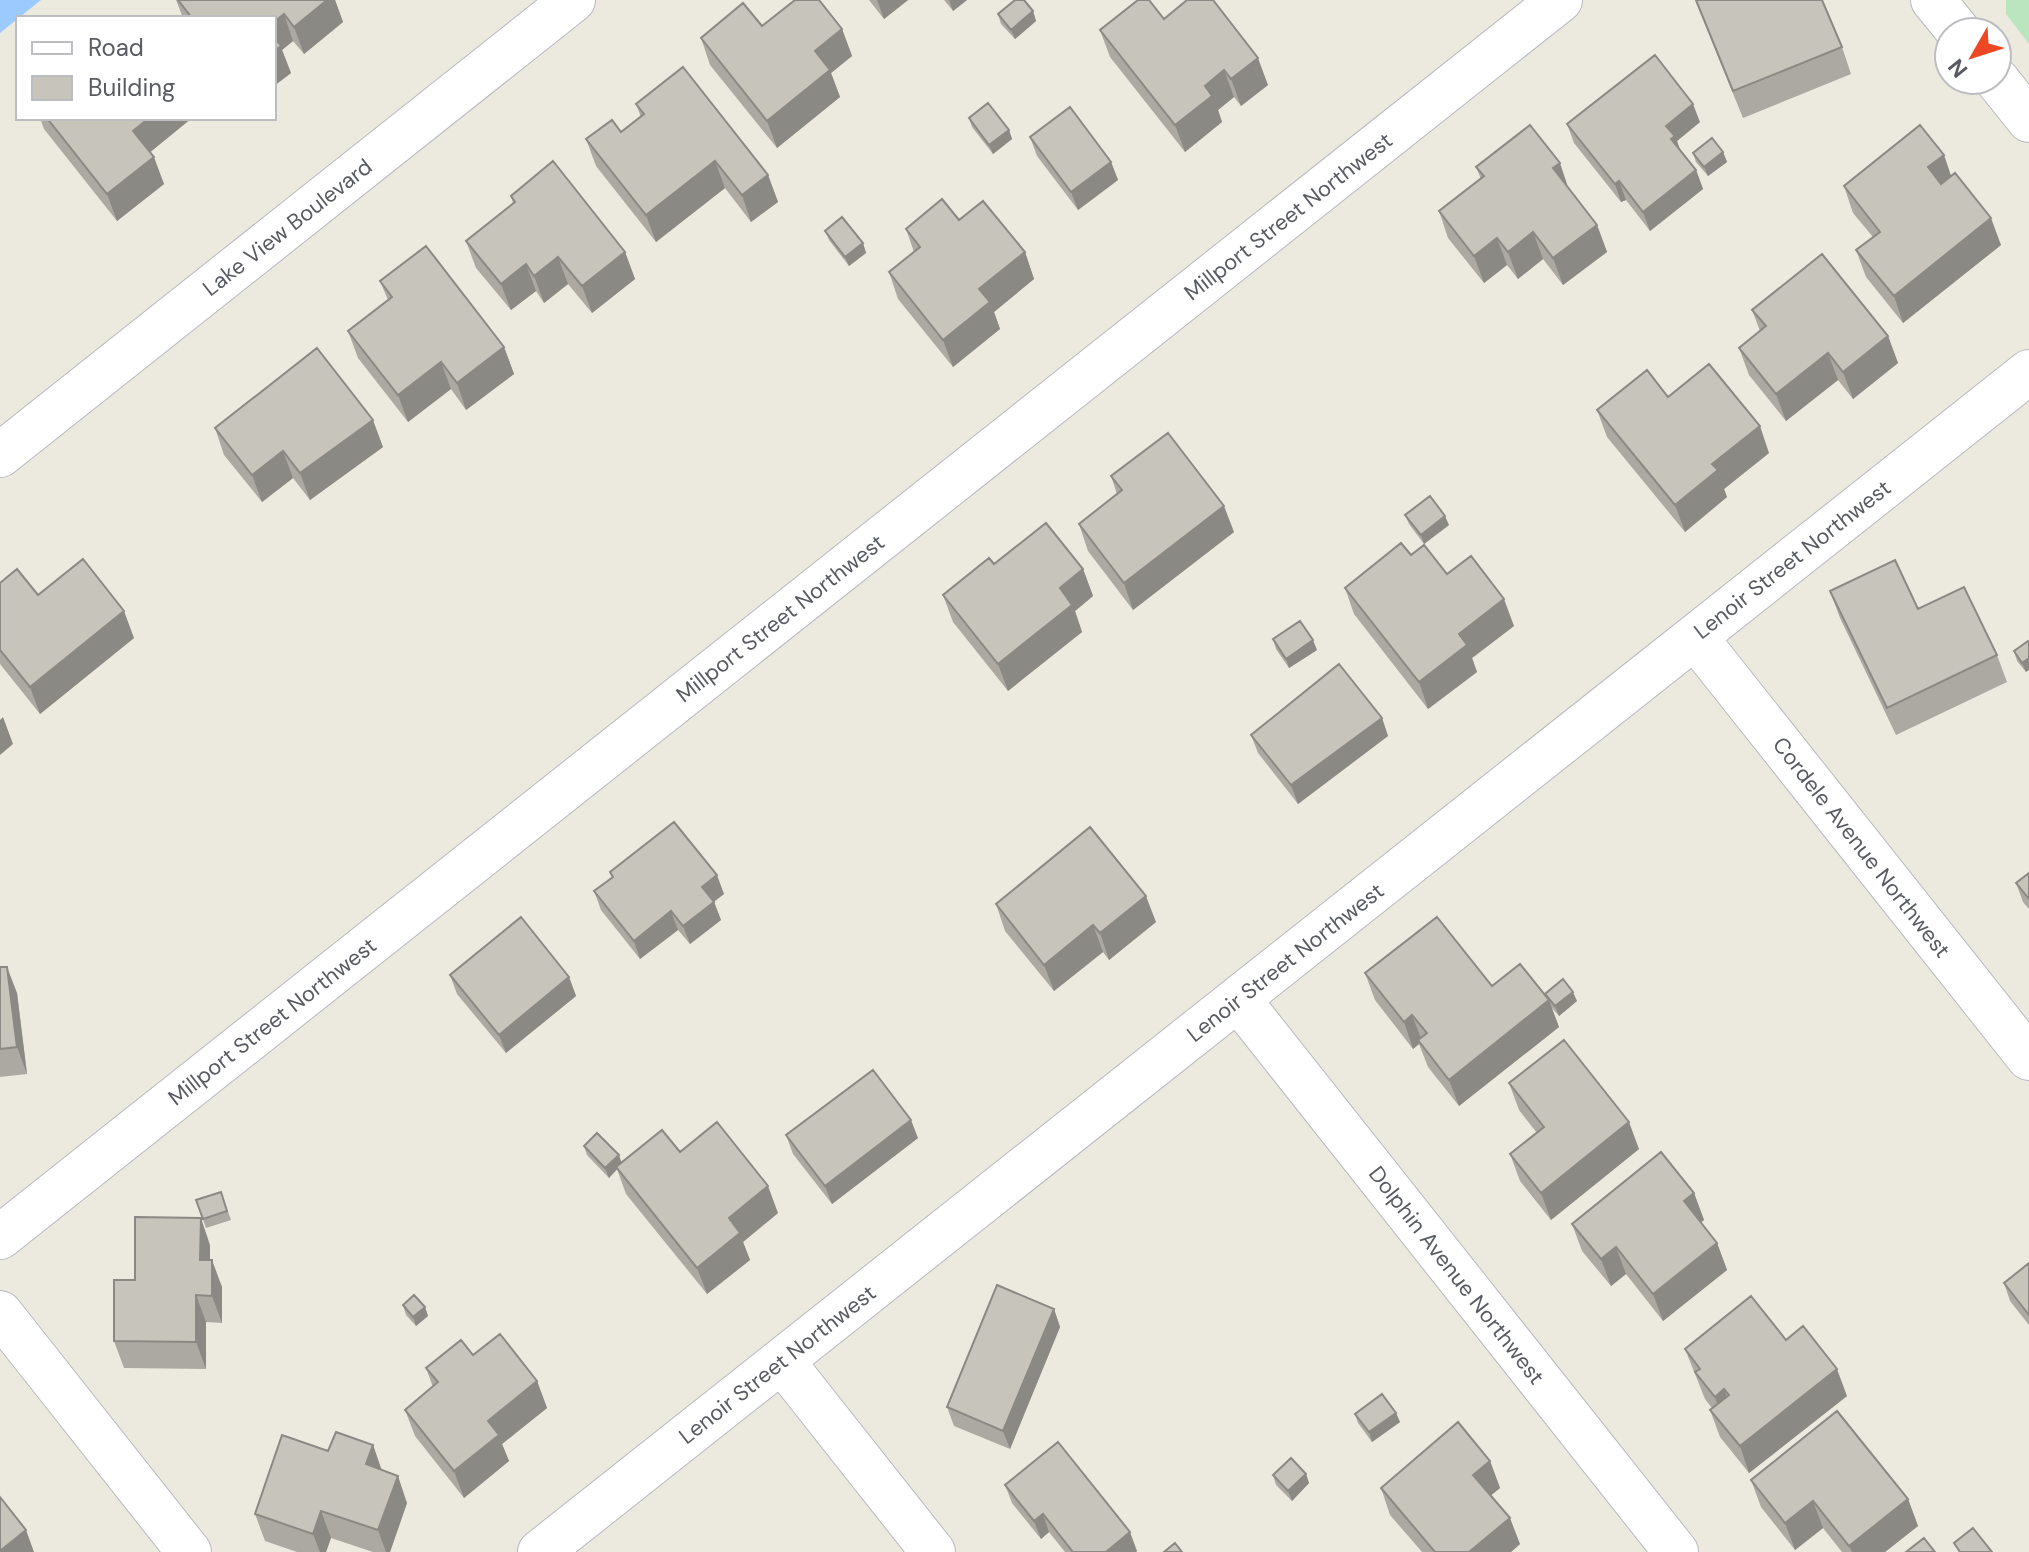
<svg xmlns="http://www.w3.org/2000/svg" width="2029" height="1552" font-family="'DM Sans',sans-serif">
<rect width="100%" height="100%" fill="#eceadf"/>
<!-- green -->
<path fill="#bae5be" d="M2006 0H2029V44L2006 14Z"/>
<!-- water -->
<path fill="#9ccaff" d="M0 0H41L0 33Z"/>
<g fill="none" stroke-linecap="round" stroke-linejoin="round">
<defs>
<path id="minor" d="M1933 0 1959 32
M1997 80 2029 120
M0 455 573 0
M1695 637 2029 1058
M1238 999 1676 1552
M0 1237 1560 0
M0 1313 189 1552
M782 1361 933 1552
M540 1552 2029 372"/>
</defs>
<!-- minor casing -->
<use href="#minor" stroke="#b7b9bf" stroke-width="46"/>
<!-- minor -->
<use href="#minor" stroke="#fff" stroke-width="44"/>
</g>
<!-- wall -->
<path fill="#aba9a2" d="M176 0H335L343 22 304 54 293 41 282 50 291 73 274 86V18H183Z
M869 0H908L884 19Z
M944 0H967L953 11Z
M1695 0 1842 47 1851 74 1743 118Z
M1033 11 1036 21 1015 39 1001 24 998 14Z
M1164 19 1268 85 1241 106 1234 97 1218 110 1222 122 1185 152 1110 57 1100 30Z
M762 26 842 29 852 56 831 73 840 97 777 148 710 65 701 38Z
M636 104 768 175 778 202 751 222 725 188 656 242 596 166 586 139 621 132 641 117Z
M40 118H192L150 152 164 184 117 221 44 129Z
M969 118 1009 130 1012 139 993 154 972 127Z
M1700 122 1677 141 1680 151 1696 170 1703 189 1650 231 1626 200 1621 202 1574 143 1567 124Z
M1030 137 1111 162 1118 180 1078 210 1037 156Z
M1723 152 1727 162 1708 176 1696 162 1693 153Z
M1944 155 1951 176 2001 245 1903 323 1866 277 1856 250 1873 237 1853 213 1844 186Z
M1476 167 1569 189 1597 225 1607 252 1563 285 1543 259 1518 279 1507 265 1484 283 1448 238 1439 211 1481 179Z
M511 196 625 252 635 279 592 313 568 284 544 303 536 291 511 310 476 268 466 241 513 203Z
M959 220 1025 252 1034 279 994 312 1000 329 953 367 898 299 889 272 914 252 906 229Z
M825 231 863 243 866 253 849 266 829 240Z
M380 281 504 347 514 374 466 410 451 389 408 422 358 358 348 331 388 300Z
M1752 310 1888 336 1898 363 1853 399 1838 380 1786 421 1749 375 1739 348 1760 331Z
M1668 397 1769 453 1724 489 1727 497 1685 532 1607 437 1597 410Z
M215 428 383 447 310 500 293 478 262 502 224 455Z
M1111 476 1234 532 1133 610 1088 551 1079 524 1117 494Z
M1405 515 1449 525 1424 544 1409 524Z
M1411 555 1447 574 1514 626 1472 658 1477 672 1428 709 1354 614 1345 588Z
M994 564 1083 569 1093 596 1075 611 1082 632 1008 691 953 622 943 595Z
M0 583 134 638 40 714 0 664Z
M1830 591 1918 609 1997 655 2007 682 1896 735 1840 618Z
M1273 639 1317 650 1289 668 1276 649Z
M2028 641 2026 672 2017 661 2014 651Z
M1382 718 1388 736 1298 804 1258 753 1251 735Z
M610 872 724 894 714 902 721 920 690 944 678 930 640 959 601 910 594 891 612 878Z
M2029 873V909L2023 902 2016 883Z
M996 904 1156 922 1109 960 1103 952 1054 991 1005 931Z
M0 967 17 993 27 1074 0 1077Z
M1365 973 1492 986 1577 1001 1559 1016 1551 1007 1559 1027 1459 1106 1428 1067 1419 1044 1413 1049 1375 1000Z
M450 975 569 977 576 996 506 1053 457 994Z
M1509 1083 1639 1149 1551 1220 1520 1181 1510 1154 1537 1133 1519 1110Z
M786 1135 918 1138 832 1204 793 1154Z
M584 1146 622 1163 680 1152 778 1213 743 1242 750 1260 707 1294 626 1194 617 1169 609 1178 587 1155Z
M221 1192 231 1220 206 1228 196 1200Z
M1694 1193 1704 1220 1701 1222 1717 1243 1727 1270 1663 1321 1626 1274 1611 1286 1582 1251 1572 1224Z
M210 1245V1260L222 1287V1323L206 1322V1369L124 1368 114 1341 135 1280Z
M2029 1263V1325L2010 1301 2004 1283Z
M403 1305 425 1307 428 1316 416 1326 406 1315Z
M1054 1309 1060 1327 1010 1449 954 1426 947 1407Z
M1786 1340 1847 1396 1749 1473 1720 1437 1710 1410 1712 1408 1705 1399 1685 1349Z
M473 1355 537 1381 547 1408 502 1444 509 1461 464 1498 415 1436 405 1410 433 1387 426 1368Z
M1396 1413 1400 1422 1372 1442 1358 1423 1355 1414Z
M373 1445 382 1470 407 1503 390 1552H373L331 1538 326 1552H297L265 1541 255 1514 328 1451Z
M1490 1461 1500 1488 1491 1495 1520 1544 1511 1552H1422L1390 1515 1381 1488Z
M1306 1474 1309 1483 1292 1501 1276 1485 1273 1475Z
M1751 1480 1908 1499 1918 1526 1885 1552H1842L1823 1528 1795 1550 1761 1507Z
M1005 1485 1137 1551 1136 1552H1065L1049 1532 1041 1539 1012 1503Z"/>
<!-- shaded-wall -->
<path fill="#8b8984" d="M327 0H335L343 22 304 54 294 27Z
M877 0H908L884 19Z
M949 0H967L953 11Z
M1033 11 1036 21 1015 39 1011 30Z
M284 14 293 41 282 50 291 73 274 86V22Z
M842 29 852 56 831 73 840 97 777 148 767 121 815 51Z
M1258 58 1268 85 1241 106 1231 79Z
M1224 70 1234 97 1218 110 1222 122 1185 152 1175 125 1205 86Z
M1693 104 1700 122 1677 141 1682 155 1678 158 1666 126Z
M149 118H192L143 158 133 131Z
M1009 130 1012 139 993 154 989 145Z
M1723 152 1727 162 1708 176 1704 167Z
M1944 155 1953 182 1938 194 1928 167Z
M154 157 164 184 117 221 107 194Z
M715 161 725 188 656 242 646 215Z
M1111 162 1118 180 1078 210 1071 192Z
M1560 163 1569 190 1553 168Z
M1696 170 1703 189 1650 231 1643 212Z
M768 175 778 202 751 222 742 195Z
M1619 181 1626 200 1621 202 1615 184Z
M1991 218 2001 245 1903 323 1894 296Z
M1597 225 1607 252 1563 285 1553 258Z
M1533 232 1543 259 1518 279 1508 252Z
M1497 238 1507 265 1484 283 1474 256Z
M863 243 866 253 849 266 845 257Z
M625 252 635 279 592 313 582 286Z
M1025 252 1034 279 994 312 1000 329 953 367 943 340 979 289Z
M558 257 568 284 544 303 534 276Z
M526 264 536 291 511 310 501 284Z
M1888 336 1898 363 1853 399 1843 372Z
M504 347 514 374 466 410 457 383Z
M1828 353 1838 380 1786 421 1776 394Z
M441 362 451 389 408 422 398 395Z
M373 420 383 447 310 500 300 473Z
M1760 426 1769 453 1724 489 1727 497 1685 532 1675 505 1712 464Z
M283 451 293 478 262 502 252 475Z
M1224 506 1234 532 1133 610 1124 583Z
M1445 516 1449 525 1424 544 1421 535Z
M1083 569 1093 596 1075 611 1082 632 1008 691 998 664 1060 588Z
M1504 599 1514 626 1472 658 1477 672 1428 709 1419 682 1459 634Z
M124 611 134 638 40 714 30 687Z
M1313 640 1317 650 1289 668 1286 659Z
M2029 658V670L2026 672 2022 663Z
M3 717 13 744 0 755V720Z
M1382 718 1388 736 1298 804 1291 785Z
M717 875 724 894 709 905 702 887Z
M1146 896 1156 922 1109 960 1100 933Z
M714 902 721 920 690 944 683 926Z
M671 911 678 930 640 959 634 941Z
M1093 925 1103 952 1054 991 1044 965Z
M7 967 17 993 27 1074 17 1047Z
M569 977 576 996 506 1053 499 1035Z
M1573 992 1577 1001 1559 1016 1555 1006Z
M1549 1000 1559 1027 1459 1106 1449 1080Z
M1412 1015 1422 1041 1418 1040 1419 1044 1413 1049 1404 1022Z
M911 1120 918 1138 832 1204 825 1186Z
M1629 1122 1639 1149 1551 1220 1541 1193Z
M619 1155 622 1164 609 1178 605 1168Z
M768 1186 778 1213 743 1242 750 1260 707 1294 697 1268 729 1218Z
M1694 1193 1704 1220 1694 1228 1684 1201Z
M201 1218 210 1245V1287L200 1260Z
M1717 1243 1727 1270 1663 1321 1653 1294Z
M1616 1247 1626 1274 1611 1286 1601 1259Z
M212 1260 222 1287V1323L212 1296Z
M196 1295 206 1322V1369L196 1342Z
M425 1307 428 1316 416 1326 413 1317Z
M1054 1309 1060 1327 1010 1449 1003 1431Z
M1837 1369 1847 1396 1749 1473 1740 1446Z
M537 1381 547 1408 502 1444 509 1461 464 1498 454 1471 488 1421Z
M1724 1389 1734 1416 1724 1424 1715 1397Z
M1396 1413 1400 1422 1372 1442 1369 1432Z
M373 1445 382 1472 366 1464Z
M1490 1461 1500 1488 1483 1502 1473 1475Z
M1306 1474 1309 1483 1292 1501 1288 1491Z
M398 1476 407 1503 390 1552H386L378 1530Z
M1908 1499 1918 1526 1885 1552H1852L1849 1546Z
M1813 1501 1823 1528 1795 1550 1785 1523Z
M321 1511 331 1538 326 1552H320L313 1534Z
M1043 1514 1049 1532 1041 1539 1034 1521Z
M1510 1518 1520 1544 1511 1552H1469Z
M26 1530 34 1552H0V1551Z
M1130 1532 1137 1551 1136 1552H1106Z"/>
<!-- building -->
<path fill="#c7c4bc" stroke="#8b8984" stroke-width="2" d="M178 0H327L294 27 284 14 274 22V18H192Z
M795 0H819L842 29 815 51 830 70 767 121 701 38 743 3 762 26Z
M1015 0H1024L1033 11 1011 30 998 14Z
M1138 0H1149L1164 19 1187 0H1213L1258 58 1231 79 1224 70 1205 86 1212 96 1175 125 1100 30Z
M1696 0H1822L1842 47 1733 91Z
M274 37 281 46 274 51Z
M1655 55 1693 104 1666 126 1675 136 1671 139 1696 170 1643 212 1619 181 1615 184 1567 124Z
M683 67 768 175 742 195 715 161 646 215 586 139 612 120 621 132 644 114 636 104Z
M988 103 1009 130 989 145 969 118Z
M1070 107 1111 162 1071 192 1030 137Z
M47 118H149L133 131 154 157 107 194Z
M1530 125 1560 163 1553 168 1597 225 1553 258 1533 232 1508 252 1497 238 1474 256 1439 211 1484 176 1476 167Z
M1920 125 1944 155 1928 167 1941 184 1955 173 1991 218 1894 296 1856 250 1880 232 1844 186Z
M1712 138 1723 152 1704 167 1693 153Z
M553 161 625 252 582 286 558 257 534 276 526 264 501 284 466 241 515 202 511 196Z
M942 199 959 220 983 201 1025 252 979 289 990 302 943 340 889 272 920 247 906 229Z
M842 217 863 243 845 257 825 231Z
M426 246 504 347 457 383 441 362 398 395 348 331 392 297 380 281Z
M1822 254 1888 336 1843 372 1828 353 1776 394 1739 348 1766 326 1752 310Z
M317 348 373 420 300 473 283 451 252 475 215 428Z
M1709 364 1760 426 1712 464 1718 470 1675 505 1597 410 1647 370 1668 397Z
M1168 433 1224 506 1124 583 1079 524 1122 490 1111 476Z
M1430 496 1445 516 1421 535 1405 515Z
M1046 523 1083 569 1060 588 1072 605 998 664 943 595 989 558 994 564Z
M1401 543 1411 555 1424 545 1447 574 1471 556 1504 599 1459 634 1467 645 1419 682 1345 588Z
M83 559 124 611 30 687 0 650V583L17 569 38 595Z
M1895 560 1918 609 1964 587 1997 655 1887 708 1830 591Z
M1300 621 1313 640 1286 659 1273 639Z
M2028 641 2029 642V658L2022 663 2014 651Z
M1339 664 1382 718 1291 785 1251 735Z
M674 822 717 875 702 887 714 902 683 926 671 911 634 941 594 891 613 877 610 872Z
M1090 827 1146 896 1100 933 1093 925 1044 965 996 904Z
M2029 873V899L2016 883Z
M521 917 569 977 499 1035 450 975Z
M1437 917 1492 986 1520 964 1549 1000 1449 1080 1418 1040 1427 1033 1412 1015 1404 1022 1365 973Z
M0 967H7L17 1047 0 1049Z
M1563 979 1573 992 1555 1006 1545 994Z
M1564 1040 1629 1122 1541 1193 1510 1154 1544 1127 1509 1083Z
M873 1070 911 1120 825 1186 786 1135Z
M717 1122 768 1186 729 1218 740 1233 697 1268 616 1167 662 1130 680 1152Z
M597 1133 619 1155 605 1168 584 1146Z
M1661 1152 1694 1193 1684 1201 1717 1243 1653 1294 1616 1247 1601 1259 1572 1224Z
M221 1192 227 1211 203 1219 196 1200Z
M135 1217 201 1218 200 1260H212V1296L196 1295V1342L114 1341V1280H135Z
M2029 1263V1315L2004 1283Z
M997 1285 1054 1309 1003 1431 947 1407Z
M414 1295 425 1307 413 1317 403 1305Z
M1751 1296 1786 1340 1803 1326 1837 1369 1740 1446 1710 1410 1729 1395 1724 1389 1715 1397 1695 1372 1700 1369 1685 1349Z
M500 1334 537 1381 488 1421 499 1435 454 1471 405 1410 438 1382 426 1368 461 1340 473 1355Z
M1382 1394 1396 1413 1369 1432 1355 1414Z
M1837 1411 1908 1499 1849 1546 1813 1501 1785 1523 1751 1480Z
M1458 1422 1490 1461 1473 1475 1510 1518 1469 1552H1435L1381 1488Z
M336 1432 373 1445 366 1464 398 1476 378 1530 321 1511 313 1534 255 1514 282 1435 328 1451Z
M1058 1442 1130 1532 1106 1552H1073L1043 1514 1034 1521 1005 1485Z
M1291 1458 1306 1474 1288 1491 1273 1475Z
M0 1497 26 1530 0 1551Z
M1973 1528 1992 1552H1960L1954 1543Z
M1924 1538 1935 1552H1906Z
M1175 1543 1182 1552H1164Z"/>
<g text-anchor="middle" stroke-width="6" stroke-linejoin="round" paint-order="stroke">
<!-- street labels -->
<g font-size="22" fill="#585b61" stroke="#fff">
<text transform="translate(1288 216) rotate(-38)" y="8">Millport Street Northwest</text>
<text transform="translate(287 227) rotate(-38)" y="8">Lake View Boulevard</text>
<text transform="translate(1792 559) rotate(-38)" y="8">Lenoir Street Northwest</text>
<text transform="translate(780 618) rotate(-38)" y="8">Millport Street Northwest</text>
<text transform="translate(1862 847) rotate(52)" y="8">Cordele Avenue Northwest</text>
<text transform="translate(1285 962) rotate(-38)" y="8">Lenoir Street Northwest</text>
<text transform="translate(272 1021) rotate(-38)" y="8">Millport Street Northwest</text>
<text transform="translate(1457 1275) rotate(52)" y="8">Dolphin Avenue Northwest</text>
<text transform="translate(777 1364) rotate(-38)" y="8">Lenoir Street Northwest</text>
</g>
</g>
<!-- legend -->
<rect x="16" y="16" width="260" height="104" fill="#ffffff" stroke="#bcbdc0" stroke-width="2"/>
<rect x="32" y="42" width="40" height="12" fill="#ffffff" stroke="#bcbdc0" stroke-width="2"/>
<text x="88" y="56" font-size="24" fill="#585b61">Road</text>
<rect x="32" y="76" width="40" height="24" fill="#c7c4bc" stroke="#bcbdc0" stroke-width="2"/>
<text x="88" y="96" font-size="24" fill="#585b61">Building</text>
<!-- north arrow -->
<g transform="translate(1973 56) rotate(231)"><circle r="38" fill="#ffffff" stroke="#bcbdc0" stroke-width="2"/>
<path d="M0-6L14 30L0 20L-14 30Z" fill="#ed4724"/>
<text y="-12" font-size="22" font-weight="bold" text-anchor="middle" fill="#585b61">N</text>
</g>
</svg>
